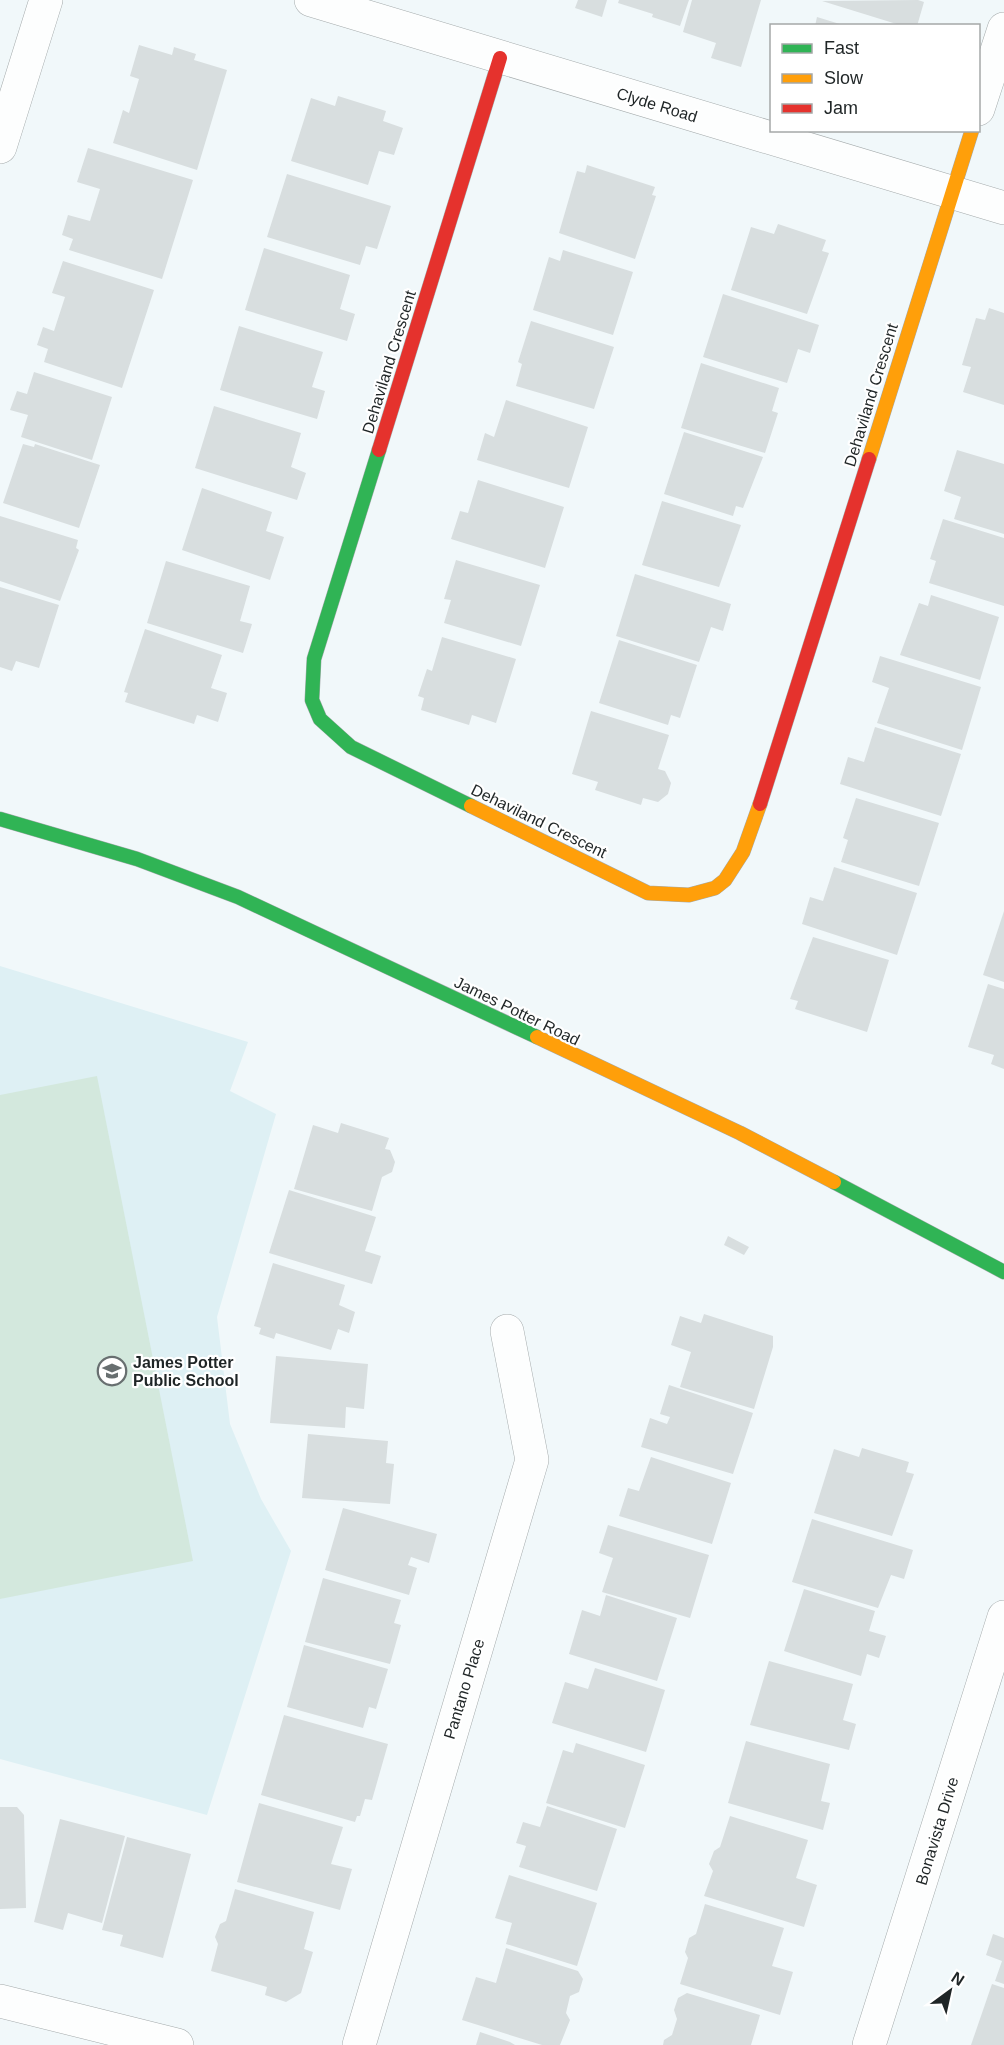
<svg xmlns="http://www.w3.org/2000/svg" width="1004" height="2045" font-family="Helvetica,sans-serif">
	<rect width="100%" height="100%" fill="#f1f8fa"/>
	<polygon fill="#def0f4" points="0,966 248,1042 230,1091 276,1114 217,1317 230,1424 261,1499 291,1551 207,1815 0,1759"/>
	<polygon fill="#d3e8dd" points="97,1076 193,1561 0,1599 0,1095"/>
	<g fill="#d8dedf">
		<polygon points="578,0 607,0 602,17 575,8"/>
		<polygon points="619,0 689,0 680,26 652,17 653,14 618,3"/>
		<polygon points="692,0 761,0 741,67 711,58 716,43 683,32"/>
		<polygon points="918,0 924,2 917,26 903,26 822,1"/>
		<polygon points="817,17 843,25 843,26 815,26"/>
		<polygon points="139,45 172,55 174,47 196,54 194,60 227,70 197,170 113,143 123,110 129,113 139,79 130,76"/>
		<polygon points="338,96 386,111 383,121 403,128 394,155 379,151 368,185 291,161 311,98 335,106"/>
		<polygon points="88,148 193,180 162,279 69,250 73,239 62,235 68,215 90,221 100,189 77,182"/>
		<polygon points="587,165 655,187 652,195 656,196 635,259 559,233 577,171 585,173"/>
		<polygon points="287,174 391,206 377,249 366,246 360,265 267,237"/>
		<polygon points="778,224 826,240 822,251 829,253 807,314 731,290 751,227 774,234"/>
		<polygon points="264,248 350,275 340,309 355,314 347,341 245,310"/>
		<polygon points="563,250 633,272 613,335 533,310 549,257 560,261"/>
		<polygon points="63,261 154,290 122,388 44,362 48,349 37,345 43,327 54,331 65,297 52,293"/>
		<polygon points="723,294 819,325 810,353 798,349 787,383 703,357"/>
		<polygon points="989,308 1004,313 1004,405 963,392 971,367 962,365 976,318 985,320"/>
		<polygon points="531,321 614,347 594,409 516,386 522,364 518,362"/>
		<polygon points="239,326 323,352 312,387 325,391 317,419 220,390"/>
		<polygon points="701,363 779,388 772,411 778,413 765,453 681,428"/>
		<polygon points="34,372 112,397 92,460 21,437 28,415 10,410 17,391 27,394"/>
		<polygon points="506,400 588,427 569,488 477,460 485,433 494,437"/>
		<polygon points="214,406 301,433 291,467 306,473 297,500 195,468"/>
		<polygon points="684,432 763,457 743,508 736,506 733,516 664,494"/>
		<polygon points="23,444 34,447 35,444 100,465 79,528 3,503"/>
		<polygon points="957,450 1004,464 1004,534 954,519 961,497 944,491"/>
		<polygon points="478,480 564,507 545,568 451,539 460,511 468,513"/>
		<polygon points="202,488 272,512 266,531 284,537 270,580 182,550"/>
		<polygon points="662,501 741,525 719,587 642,565"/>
		<polygon points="0,516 78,540 76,548 79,550 60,601 0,581"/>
		<polygon points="943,519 1004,538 1004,606 929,583 936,561 930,559"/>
		<polygon points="456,560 540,585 521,646 444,623 451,600 444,599"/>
		<polygon points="166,561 250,586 240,621 252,624 243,653 147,623"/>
		<polygon points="635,574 731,604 723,631 711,627 699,662 616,636"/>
		<polygon points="0,587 59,605 39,668 16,661 12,671 0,667"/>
		<polygon points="931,595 999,617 980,680 900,655 919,603 928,606"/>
		<polygon points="145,629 222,655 211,688 227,693 218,722 197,715 194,724 125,702 128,693 124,692"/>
		<polygon points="442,637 516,659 496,723 472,715 469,725 421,710 424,698 418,696 427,669 432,671"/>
		<polygon points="619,640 697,665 680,718 671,715 668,725 599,703"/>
		<polygon points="880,656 981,687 962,750 877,723 889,688 872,682"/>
		<polygon points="591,711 669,735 658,769 665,771 671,783 668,794 658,802 643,798 641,805 595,790 598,782 572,774"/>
		<polygon points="875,727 961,754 941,816 840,784 848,757 864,762"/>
		<polygon points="856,798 939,823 919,886 841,862 848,840 843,838"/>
		<polygon points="834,867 917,893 897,955 802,924 810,897 823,901"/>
		<polygon points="1004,911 1004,982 983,975"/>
		<polygon points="813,937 889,960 867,1032 795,1009 798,1001 790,999"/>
		<polygon points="988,984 1004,989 1004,1069 991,1064 994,1055 968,1047"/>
		<polygon points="341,1123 389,1138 385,1149 390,1150 395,1162 392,1172 382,1177 372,1211 294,1189 313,1125 338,1133"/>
		<polygon points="289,1190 376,1217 365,1251 381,1256 372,1284 269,1253"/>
		<polygon points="728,1236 749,1247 744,1255 724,1245"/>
		<polygon points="273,1263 345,1285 339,1305 355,1312 349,1333 338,1329 331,1350 276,1333 274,1339 259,1334 261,1328 254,1326"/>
		<polygon points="704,1314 773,1336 773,1347 754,1409 680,1387 691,1352 671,1345 680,1316 701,1323"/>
		<polygon points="276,1356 368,1364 364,1409 346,1407 345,1428 270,1423"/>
		<polygon points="669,1385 753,1413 733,1474 641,1447 650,1418 667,1424 670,1417 660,1414"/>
		<polygon points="308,1434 388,1441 386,1463 394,1464 390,1504 302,1498"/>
		<polygon points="862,1448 909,1462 906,1472 914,1474 892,1536 814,1513 834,1449 859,1457"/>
		<polygon points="651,1457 731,1483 712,1544 619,1516 628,1488 639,1491"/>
		<polygon points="343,1508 437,1534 429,1563 411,1557 408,1565 417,1568 409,1595 325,1570"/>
		<polygon points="812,1519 913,1550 904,1579 891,1575 878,1608 792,1582"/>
		<polygon points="608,1525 709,1555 690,1618 602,1592 613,1558 599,1553"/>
		<polygon points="323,1578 401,1600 394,1623 401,1625 390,1664 305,1642"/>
		<polygon points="804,1589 875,1611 869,1631 886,1636 879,1658 867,1654 861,1676 784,1651"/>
		<polygon points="606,1595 677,1618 657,1681 569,1654 582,1610 600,1616"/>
		<polygon points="304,1645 388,1669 376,1709 369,1707 363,1728 287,1707"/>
		<polygon points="769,1661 853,1684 843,1720 856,1724 849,1750 750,1725"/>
		<polygon points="595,1668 665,1690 646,1752 552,1723 565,1682 588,1689"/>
		<polygon points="284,1715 388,1744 372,1800 365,1799 360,1816 357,1816 355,1822 261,1795"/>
		<polygon points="746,1741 830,1764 821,1801 830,1803 823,1830 728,1803"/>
		<polygon points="576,1743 645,1765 625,1828 546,1803 563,1750 573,1753"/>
		<polygon points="259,1803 343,1827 331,1864 352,1869 340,1910 237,1882"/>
		<polygon points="547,1806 617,1829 597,1891 519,1867 526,1846 516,1843 523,1822 540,1827"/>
		<polygon points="0,1807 17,1807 24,1815 26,1908 0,1909"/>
		<polygon points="730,1816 808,1840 796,1878 817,1885 804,1927 704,1896 713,1871 709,1864 714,1851 720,1847"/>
		<polygon points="60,1819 125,1836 102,1923 68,1913 63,1930 34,1922"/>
		<polygon points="127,1837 191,1854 163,1958 120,1946 123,1935 102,1930"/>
		<polygon points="509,1875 597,1903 577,1966 506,1944 512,1923 495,1918"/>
		<polygon points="235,1889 314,1912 304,1949 313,1952 301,1993 286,2002 265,1995 267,1987 211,1971 218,1944 215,1937 220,1924 226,1921"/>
		<polygon points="705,1904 784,1928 772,1966 793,1972 780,2015 680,1984 688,1958 685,1952 689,1938 696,1934"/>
		<polygon points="993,1934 1004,1938 1004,1984 995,1981 1002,1961 986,1955"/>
		<polygon points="506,1948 578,1971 583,1979 579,1992 570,1996 566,2013 570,2020 560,2045 542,2045 462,2020 476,1977 496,1983"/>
		<polygon points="992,1984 1004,1988 1004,2045 971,2045"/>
		<polygon points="687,1993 760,2015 751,2045 663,2045 664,2040 672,2035 677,2019 674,2010 678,1998"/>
		<polygon points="480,2032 510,2042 515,2045 476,2045"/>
	</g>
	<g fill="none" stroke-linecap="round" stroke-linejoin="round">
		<g stroke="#a5abac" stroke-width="34">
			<g id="street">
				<polyline points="311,0 1004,208"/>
				<polyline points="978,109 1004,29"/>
				<polyline points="0,147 46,0"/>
				<polyline points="0,2001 177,2045"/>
				<polyline points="359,2045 532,1460 507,1331"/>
				<polyline points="869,2045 1004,1617"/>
			</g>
		</g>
		<g stroke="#a5abac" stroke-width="15">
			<g id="fast">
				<polyline points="379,450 314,659 312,700 320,719 351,747 471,806"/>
				<polyline points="0,819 137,859 238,897 537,1037"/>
				<polyline points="834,1182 1004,1272"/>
			</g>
		</g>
		<g stroke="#a5abac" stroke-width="15">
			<g id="slow">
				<polyline points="869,459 972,130"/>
				<polyline points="471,806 648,893 689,895 715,888 725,880 743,852 760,804"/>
				<polyline points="537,1037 740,1133 834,1182"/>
			</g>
		</g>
		<g stroke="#a5abac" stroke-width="15">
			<g id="jam">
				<polyline points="379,450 500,58"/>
				<polyline points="760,804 869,459"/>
			</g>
		</g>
		<use href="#street" stroke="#fdfefe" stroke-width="33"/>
		<use href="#fast" stroke="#30b455" stroke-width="14"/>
		<use href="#slow" stroke="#ff9f0a" stroke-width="14"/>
		<use href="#jam" stroke="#e5322d" stroke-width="14"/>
	</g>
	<defs>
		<g id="school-ring" transform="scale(1.5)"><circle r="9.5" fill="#fff" stroke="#686f70" stroke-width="1.5"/><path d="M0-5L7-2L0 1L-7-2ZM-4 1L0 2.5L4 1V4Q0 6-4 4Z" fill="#686f70"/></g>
	</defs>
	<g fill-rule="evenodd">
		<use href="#school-ring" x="112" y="1371"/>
	</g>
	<g text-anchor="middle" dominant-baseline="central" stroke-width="4.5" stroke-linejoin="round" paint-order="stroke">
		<g font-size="16" fill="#1f2526" stroke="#fff">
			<text transform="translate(657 105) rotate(17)">Clyde Road</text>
			<text transform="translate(389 362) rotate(-73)">Dehaviland Crescent</text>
			<text transform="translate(871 395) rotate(-73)">Dehaviland Crescent</text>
			<text transform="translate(539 821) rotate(26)">Dehaviland Crescent</text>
			<text transform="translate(517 1011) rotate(26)">James Potter Road</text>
			<text transform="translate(464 1689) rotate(-73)">Pantano Place</text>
			<text transform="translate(937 1831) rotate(-73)">Bonavista Drive</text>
		</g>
		<g font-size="16" font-weight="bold" fill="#1f2526" stroke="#fff" text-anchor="start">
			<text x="133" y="1362">James Potter<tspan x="133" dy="18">Public School</tspan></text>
		</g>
	</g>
	<rect x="770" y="24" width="210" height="108" fill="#ffffff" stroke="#a5a8a8" stroke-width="1.5"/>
	<rect x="782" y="44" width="30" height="9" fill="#30b455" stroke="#a5a8a8" stroke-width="1.5"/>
	<text x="824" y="54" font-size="18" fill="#1f2526">Fast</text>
	<rect x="782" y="74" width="30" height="9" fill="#ff9f0a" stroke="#a5a8a8" stroke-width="1.5"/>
	<text x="824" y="84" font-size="18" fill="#1f2526">Slow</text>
	<rect x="782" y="104" width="30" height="9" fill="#e5322d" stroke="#a5a8a8" stroke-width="1.5"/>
	<text x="824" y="114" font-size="18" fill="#1f2526">Jam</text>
	<g transform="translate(950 1991) rotate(33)" stroke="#ffffff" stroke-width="4.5" paint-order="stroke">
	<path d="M0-4.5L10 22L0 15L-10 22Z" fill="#1f2526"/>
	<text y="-9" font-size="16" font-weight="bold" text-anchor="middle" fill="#1f2526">N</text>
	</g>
</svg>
